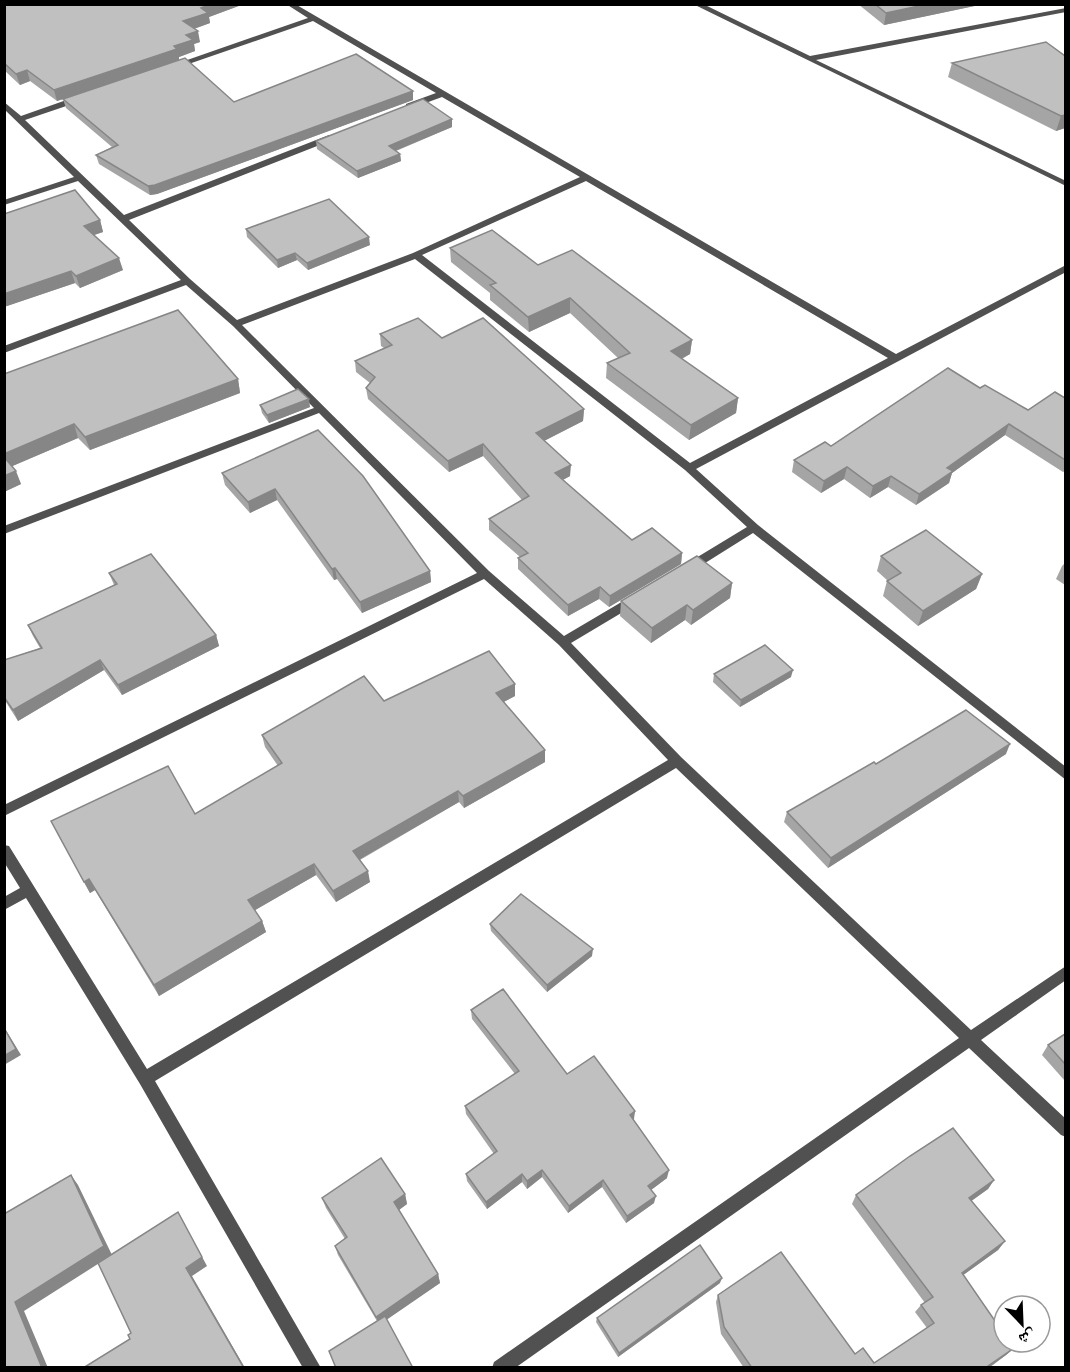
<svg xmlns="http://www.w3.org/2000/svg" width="1070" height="1372" font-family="'Space Grotesk','Noto Naskh Arabic',sans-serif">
	<rect width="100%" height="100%" fill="#fff"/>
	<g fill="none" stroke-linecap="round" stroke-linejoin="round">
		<g fill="#515151" fill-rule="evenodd">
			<path d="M286,4H295L896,354L1066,265V272L696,469L758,525L1066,767V780L753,533L694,570H686L684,567L686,564L747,527L685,470L415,259L242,325L489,571L564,636L630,597H638L640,600L638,603L571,643L681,757L971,1030L1066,966V980L981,1040L1066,1119V1137L1061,1135L969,1048L515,1368H492L494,1362L959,1038L676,768L155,1081L321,1368H303L140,1084L26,898L4,910V897L20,888L4,862V845L9,846L147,1069L668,760L559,645L484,579L4,816V805L477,573L319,413L4,534V526L314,408L233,326L186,285L4,353V346L181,280L78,181L4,205V200L74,177L4,109V102L21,116L75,97H81V101L25,120L124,215L329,135H335V139L129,220L190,279L237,320L413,253L580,177L442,97L412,108H406V104L436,93L313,21L177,68L170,66L308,18ZM586,181L888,358L690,463L422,255Z"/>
			<polygon points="693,4 703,4 810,56 1066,8 1066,12 816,60 1066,181 1066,186"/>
		</g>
	</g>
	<g fill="#a5a5a5">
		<polygon points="4,4 244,4 209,17 210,23 194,29 200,42 194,44 195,51 179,57 179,60 57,101 30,81 20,85 4,70"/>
		<polygon points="858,4 984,4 884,25"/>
		<polygon points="1065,56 1065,128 1056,131 948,77 952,63"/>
		<polygon points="63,99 234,102 413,100 157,194 150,195 99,164 96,155 112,147 66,108"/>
		<polygon points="452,119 452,127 396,151 400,154 401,161 358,178 317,149 316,141"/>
		<polygon points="4,214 100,220 103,232 94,235 123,270 80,288 75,283 4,307"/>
		<polygon points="246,229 370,245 308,270 297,260 278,268 247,237"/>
		<polygon points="450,248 538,265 692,340 690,354 682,359 738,398 736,413 689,440 606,378 607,363 618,358 570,313 529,332 490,300 490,293 451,262"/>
		<polygon points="380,334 442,338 584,409 583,421 544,441 570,476 563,480 632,540 682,553 681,564 609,607 599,599 568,616 518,569 518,558 520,557 489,530 489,519 522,500 483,456 449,472 368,399 366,388 370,383 356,372 355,361 384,348 381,346"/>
		<polygon points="4,374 238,379 240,393 90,450 78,438 12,466 21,484 4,492"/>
		<polygon points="980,388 1028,410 1065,398 1065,471 1063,472 1005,435 952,473 949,483 916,505 888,487 870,498 844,479 821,493 792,472 794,460"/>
		<polygon points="260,405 310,407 269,423 262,413"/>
		<polygon points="318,430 430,571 431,582 362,613 337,579 334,580 277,500 250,513 225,485 222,473"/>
		<polygon points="881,556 982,574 976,589 918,626 883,596 887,581 888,581 877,571"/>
		<polygon points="1065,563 1065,585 1056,579 1062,566"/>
		<polygon points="109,573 216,635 219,646 122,695 104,670 18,721 4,699 4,660 40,648 33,636 28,625 114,585"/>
		<polygon points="732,583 730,598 691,625 685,620 651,643 620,616 621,601"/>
		<polygon points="714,674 791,677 740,707 713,682"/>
		<polygon points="515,696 503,702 545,750 545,762 464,808 459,802 360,860 370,882 336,902 316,875 255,910 262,921 266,932 159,996 95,890 90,893 57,833 195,814 278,766 265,747 262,735 384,701"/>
		<polygon points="1006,754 828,868 784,822 787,812 876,764"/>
		<polygon points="490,924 592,956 547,992 491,931"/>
		<polygon points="471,1010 567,1074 635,1111 633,1120 667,1178 651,1190 654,1203 626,1223 602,1187 568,1213 542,1177 527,1189 522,1182 487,1209 467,1181 466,1174 494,1154 466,1114 465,1106 515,1074 472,1019"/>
		<polygon points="1065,1034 1065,1081 1042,1055 1048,1045"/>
		<polygon points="994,1180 988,1189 971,1201 1005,1241 998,1250 963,1275 1014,1348 1006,1355 989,1368 744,1368 721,1334 716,1302 718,1295 874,1363 927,1328 915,1312 921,1305 925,1303 852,1204 856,1195"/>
		<polygon points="405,1194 407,1204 399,1210 438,1274 440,1283 387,1319 377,1321 338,1255 335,1246 345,1239 326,1208 322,1198"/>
		<polygon points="720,1283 618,1357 596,1322 597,1318"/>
	</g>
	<g fill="#868686">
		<polygon points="211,4 244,4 209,17 210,23 185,32 183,21 201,8"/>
		<polygon points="928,4 984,4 884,25 886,13"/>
		<polygon points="198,31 200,42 194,44 195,51 179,57 179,60 57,101 54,90 174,46 186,35"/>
		<polygon points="27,70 30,81 20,85 16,74"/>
		<polygon points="413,91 413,100 157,194 150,195 148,186"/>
		<polygon points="1065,115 1065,128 1056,131 1061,116"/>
		<polygon points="452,119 452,127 390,153 389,146"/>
		<polygon points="400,154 401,161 358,178 357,171"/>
		<polygon points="100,220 103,232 88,237 84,226"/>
		<polygon points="369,237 370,245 308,270 307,263"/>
		<polygon points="295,253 297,260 278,268 277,260"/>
		<polygon points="119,258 123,270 80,288 76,276"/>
		<polygon points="71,271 75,283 4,307 4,294"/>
		<polygon points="570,298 570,313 529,332 528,317"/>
		<polygon points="692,340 690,354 669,365 671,351"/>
		<polygon points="238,379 240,393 90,450 85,437"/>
		<polygon points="738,398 736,413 689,440 691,425"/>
		<polygon points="309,399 310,407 269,423 267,415"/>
		<polygon points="584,409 583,421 536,445 536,433"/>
		<polygon points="74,424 78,438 8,468 4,460 4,454"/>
		<polygon points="1009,424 1005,435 952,473 949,483 916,505 919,494 947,468"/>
		<polygon points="483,444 483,456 449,472 448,461"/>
		<polygon points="571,465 570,476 555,484 555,473"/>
		<polygon points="847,467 844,479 821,493 824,481"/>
		<polygon points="16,471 21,484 4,492 4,476"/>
		<polygon points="891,476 888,487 870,498 873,486"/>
		<polygon points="275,489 277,500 250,513 248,502"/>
		<polygon points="682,553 681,564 609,607 610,596"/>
		<polygon points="335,568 337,579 334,580 332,569"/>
		<polygon points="430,571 431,582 362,613 360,602"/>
		<polygon points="982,574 976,589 918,626 923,611"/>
		<polygon points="732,583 730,598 691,625 693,610"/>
		<polygon points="600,587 599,599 568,616 568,605"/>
		<polygon points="687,605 685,620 651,643 652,628"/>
		<polygon points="216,635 219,646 122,695 118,685"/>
		<polygon points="100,660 104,670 18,721 13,710"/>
		<polygon points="793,670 791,677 740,707 741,700"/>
		<polygon points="515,684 515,696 496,706 496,693"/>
		<polygon points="1010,744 1006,754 828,868 831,858"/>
		<polygon points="545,750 545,762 464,808 463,796"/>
		<polygon points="458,791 459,802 355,862 353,851"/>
		<polygon points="314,864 316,875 252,912 248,900"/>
		<polygon points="368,871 370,882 336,902 333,891"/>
		<polygon points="89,879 95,890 90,893 84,882"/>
		<polygon points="262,921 266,932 159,996 154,985"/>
		<polygon points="593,949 592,956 547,992 547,985"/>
		<polygon points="4,1027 21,1055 4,1065"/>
		<polygon points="635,1111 634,1119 629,1123 630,1115"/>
		<polygon points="542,1170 542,1177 527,1189 527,1181"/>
		<polygon points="669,1170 667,1178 647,1193 648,1186"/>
		<polygon points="522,1174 522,1182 487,1209 486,1202"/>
		<polygon points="71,1175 78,1185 112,1255 24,1311 48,1368 42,1368 15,1302"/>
		<polygon points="603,1180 602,1187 568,1213 569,1206"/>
		<polygon points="994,1180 988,1189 963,1207 969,1198"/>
		<polygon points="405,1194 407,1204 396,1212 394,1202"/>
		<polygon points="656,1196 654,1203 626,1223 627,1216"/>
		<polygon points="178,1212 207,1266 192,1276 245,1368 244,1368 186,1268"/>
		<polygon points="1005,1241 998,1250 955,1281 962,1273"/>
		<polygon points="438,1274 440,1283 379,1325 376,1317"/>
		<polygon points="722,1278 720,1283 618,1357 619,1353"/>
		<polygon points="1014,1348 1006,1355 988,1368 986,1368"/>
	</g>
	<g fill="#c0c0c0" stroke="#868686" stroke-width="1.5">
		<polygon points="8,4 211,4 201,8 208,13 183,21 198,31 186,35 193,40 174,46 177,49 54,90 27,70 16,74 4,63 4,6"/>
		<polygon points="875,4 928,4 886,13"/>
		<polygon points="1046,42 1065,56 1065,115 1061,116 952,63"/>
		<polygon points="356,54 413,91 155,185 148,186 96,155 118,145 63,99 185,58 234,102"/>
		<polygon points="423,99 452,119 389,146 400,154 357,171 316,141"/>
		<polygon points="75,190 100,220 84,226 119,258 76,276 71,271 4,294 4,214"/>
		<polygon points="329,199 369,237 307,263 295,253 277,260 246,229"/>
		<polygon points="492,230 538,265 572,250 692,340 671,351 738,398 691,425 607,363 630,353 570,298 528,317 490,285 496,283 450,248"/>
		<polygon points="178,310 238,379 85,437 74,424 4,454 4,374"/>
		<polygon points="418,318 442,338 483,318 584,409 536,433 571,465 555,473 632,540 652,528 682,553 610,596 600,587 568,605 518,558 528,553 489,519 529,496 483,444 448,461 366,388 375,377 355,361 392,345 380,334"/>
		<polygon points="948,368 980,388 985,385 1028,410 1055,392 1065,398 1065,460 1009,424 947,468 953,471 919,494 891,476 873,486 847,467 824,481 794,460 825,442 831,446"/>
		<polygon points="298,389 309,399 267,415 260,405"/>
		<polygon points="318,430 363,476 430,571 360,602 335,568 332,569 275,489 248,502 222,473"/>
		<polygon points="4,457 16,471 4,476"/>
		<polygon points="926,530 982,574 923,611 887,581 901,573 881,556"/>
		<polygon points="151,554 216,635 118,685 100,660 13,710 4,697 4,660 42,648 28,625 117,584 109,573"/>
		<polygon points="697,556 732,583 693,610 687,605 652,628 621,601"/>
		<polygon points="765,645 793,670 741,700 714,674"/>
		<polygon points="489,651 515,684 496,693 545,750 463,796 458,791 353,851 368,871 333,891 314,864 248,900 262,921 154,985 89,879 84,882 51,821 168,766 195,814 282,763 262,735 364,676 384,701"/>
		<polygon points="966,710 1010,744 831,858 787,812 874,762 876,764"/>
		<polygon points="521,894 593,949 547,985 490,924"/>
		<polygon points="503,989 567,1074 594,1056 635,1111 630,1115 669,1170 648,1186 656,1196 627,1216 603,1180 569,1206 542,1170 527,1181 522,1174 486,1202 466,1174 497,1151 465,1106 519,1071 471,1010"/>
		<polygon points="4,1028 16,1049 4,1056"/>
		<polygon points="1065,1034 1065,1064 1048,1045"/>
		<polygon points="953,1128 994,1180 969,1198 1005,1241 962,1273 1004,1334 1004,1342 1009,1342 1014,1348 988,1366 989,1368 752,1368 724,1327 718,1295 781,1252 855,1354 863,1348 874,1363 934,1323 921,1305 933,1297 856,1195 910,1156"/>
		<polygon points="381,1158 405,1194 394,1202 438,1274 376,1317 335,1246 347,1237 322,1198"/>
		<polygon points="71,1175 104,1246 15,1302 42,1368 4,1368 4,1214"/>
		<polygon points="178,1212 202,1257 186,1268 244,1368 83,1368 130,1339 128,1335 131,1333 98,1263"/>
		<polygon points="700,1245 722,1278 619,1353 597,1318"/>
		<polygon points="385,1316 413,1368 336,1368 329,1351"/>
	</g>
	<rect width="1070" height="1372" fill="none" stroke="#000000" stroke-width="12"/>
	<g transform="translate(1022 1324) rotate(157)"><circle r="28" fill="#ffffff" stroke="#999999" stroke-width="1.5"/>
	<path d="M0-4.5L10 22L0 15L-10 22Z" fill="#000000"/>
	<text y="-9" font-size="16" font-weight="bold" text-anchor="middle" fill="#000000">ش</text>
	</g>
</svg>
